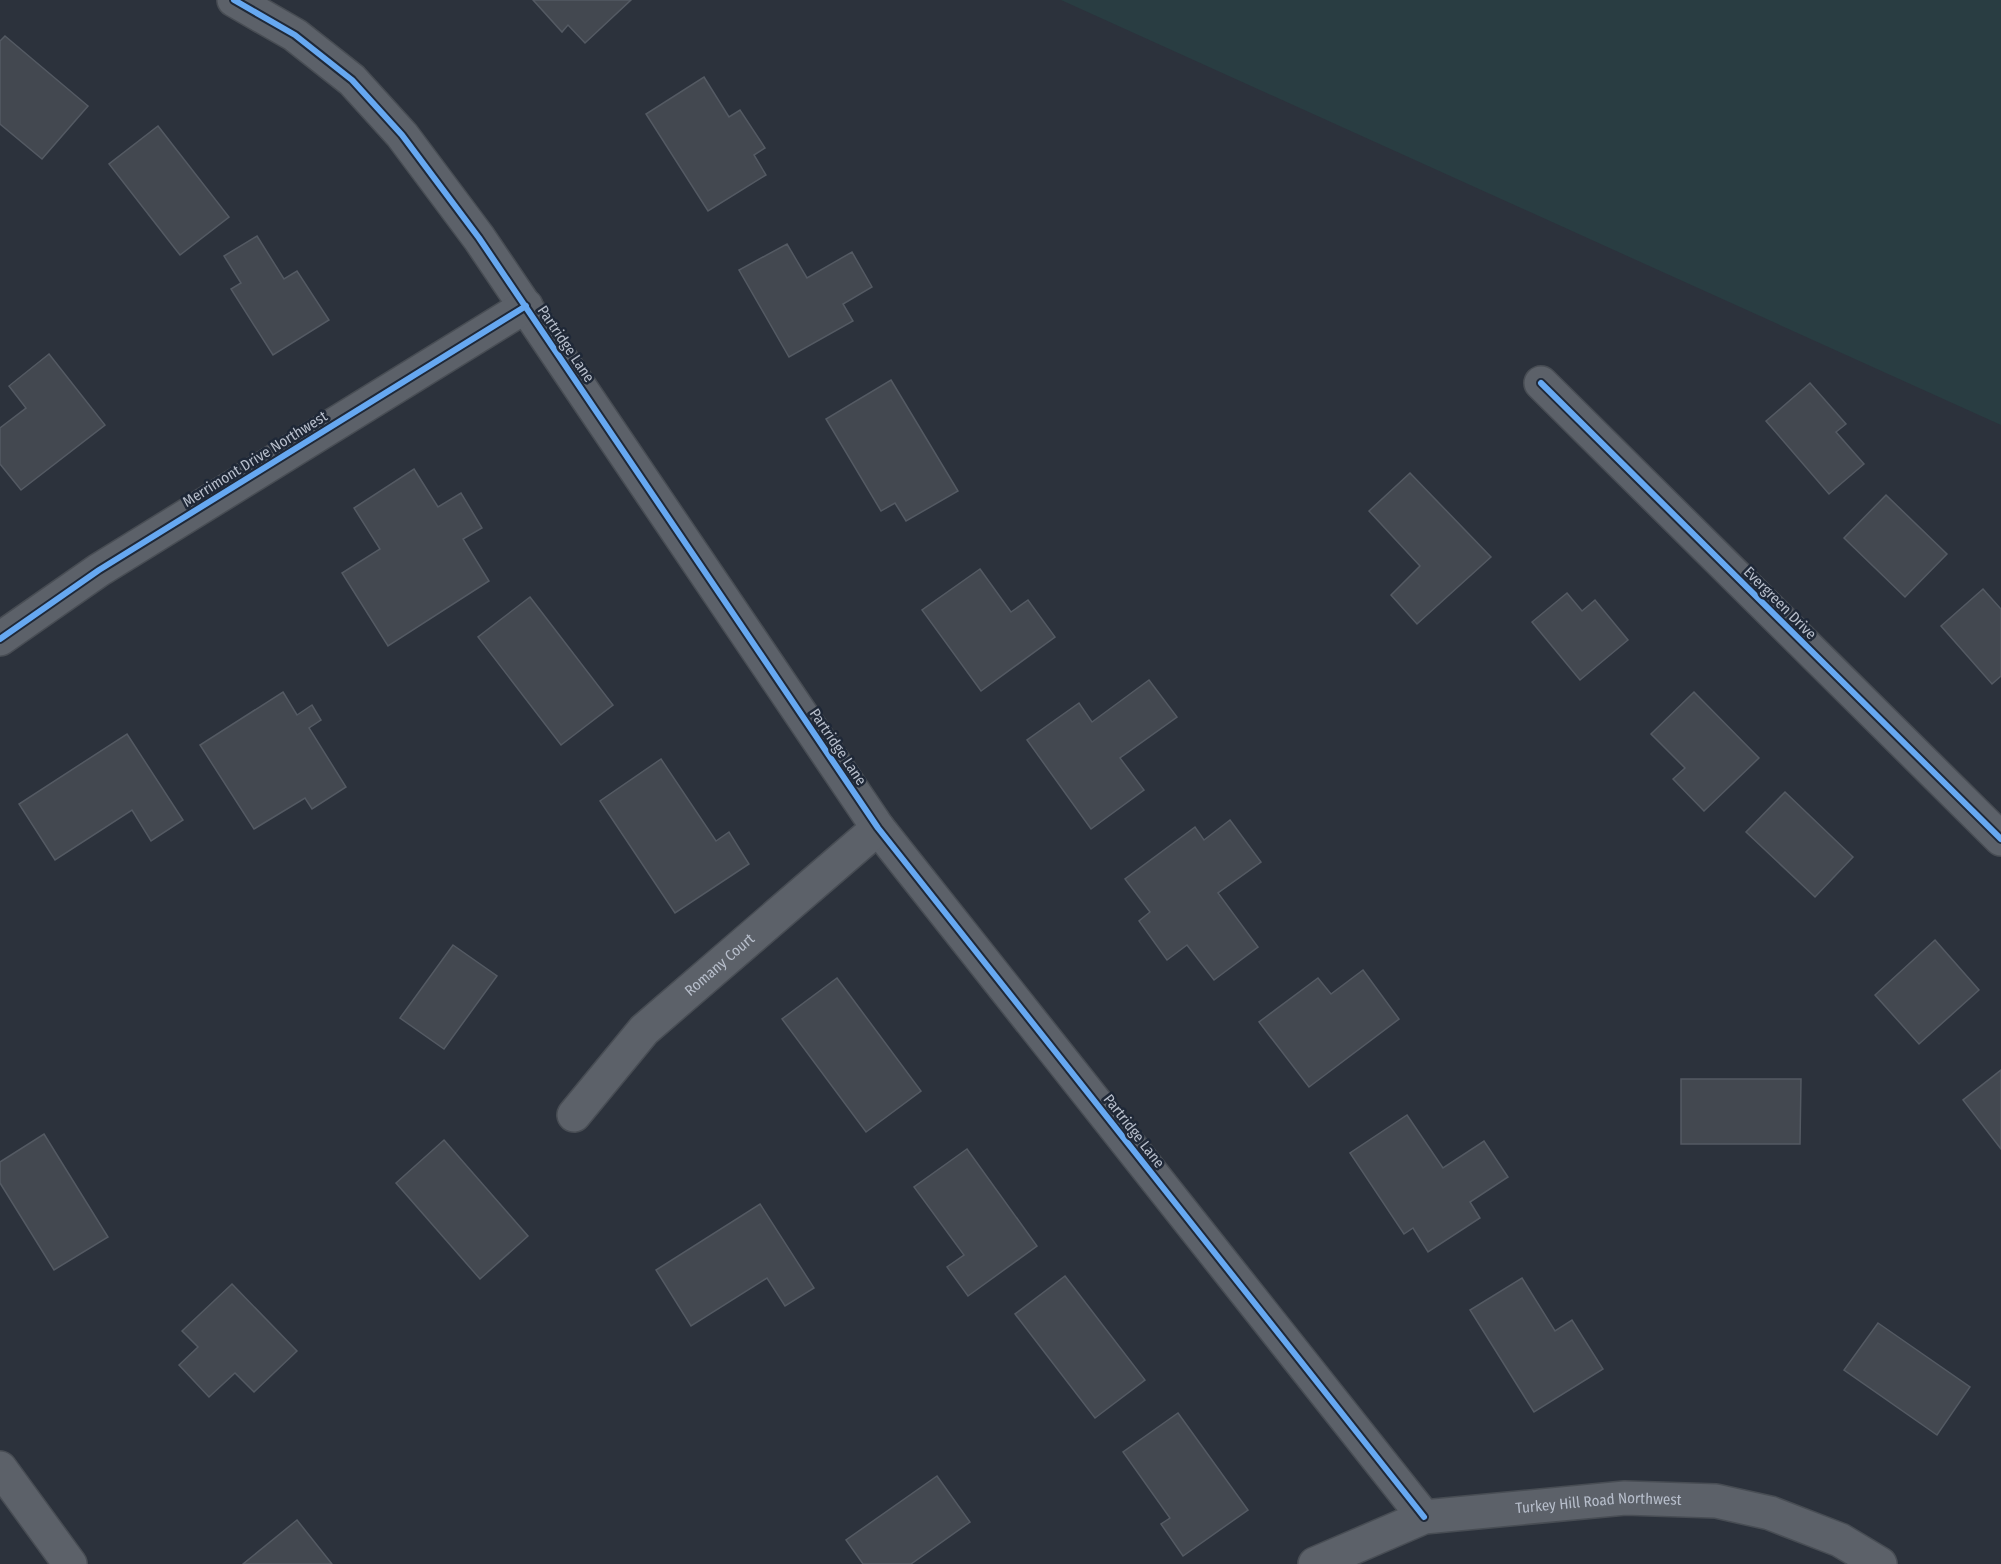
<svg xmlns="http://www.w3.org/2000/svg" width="2001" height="1564" font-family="'Fira Sans Condensed',sans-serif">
	<rect width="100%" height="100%" fill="#2c323c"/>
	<polygon fill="#293d42" points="1061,0 2001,0 2001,425"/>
	<g fill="#434850" stroke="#545a63" stroke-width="1.5">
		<polygon points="533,0 631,0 585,43 568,25 562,32"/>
		<polygon points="5,36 88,106 42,159 0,124 0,41"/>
		<polygon points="704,77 729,117 740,110 765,148 754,155 766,175 708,211 646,114"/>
		<polygon points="158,126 229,217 180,255 109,164"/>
		<polygon points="257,236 284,279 297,271 329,320 273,355 231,289 241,283 224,256"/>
		<polygon points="787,244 807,278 852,252 872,287 843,304 853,321 789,357 739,270"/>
		<polygon points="49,354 105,425 21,490 0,464 0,428 26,408 9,386"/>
		<polygon points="891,380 958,491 906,521 895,503 881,511 826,419"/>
		<polygon points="1810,383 1846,424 1836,432 1864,464 1829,494 1766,421"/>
		<polygon points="414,469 438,507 461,493 482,528 463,539 489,581 388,646 342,573 380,549 354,508"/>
		<polygon points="1410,473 1491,557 1417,624 1391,595 1420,566 1369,511"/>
		<polygon points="1886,495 1947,554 1905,597 1844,538"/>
		<polygon points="980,569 1011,612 1028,600 1055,637 981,691 922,610"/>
		<polygon points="1983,589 2001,609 2001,676 1992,684 1941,626"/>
		<polygon points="1567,593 1582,611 1595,600 1628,640 1580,680 1532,622"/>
		<polygon points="530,597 613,705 561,745 478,637"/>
		<polygon points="1149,680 1177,717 1120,758 1144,790 1091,829 1027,740 1079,703 1092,722"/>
		<polygon points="283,692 297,715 312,705 321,720 309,728 346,787 312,809 305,798 254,829 200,745"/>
		<polygon points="1694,692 1759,758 1704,811 1673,779 1685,768 1651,734"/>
		<polygon points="127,734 183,820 151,841 132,810 55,860 19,804"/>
		<polygon points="661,759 716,841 729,832 749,864 675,913 600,801"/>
		<polygon points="1785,792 1853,857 1815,897 1746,832"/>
		<polygon points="1230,820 1261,862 1218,893 1258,947 1214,980 1187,945 1167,960 1139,921 1150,912 1125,879 1195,827 1204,840"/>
		<polygon points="1935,940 1979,990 1919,1044 1875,995"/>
		<polygon points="453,945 497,976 444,1049 400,1018"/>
		<polygon points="1363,970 1399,1019 1309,1087 1259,1022 1318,978 1331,994"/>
		<polygon points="837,978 921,1091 866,1132 782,1019"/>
		<polygon points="2001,1070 2001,1149 1963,1100"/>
		<polygon points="1681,1079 1801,1079 1800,1144 1681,1144"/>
		<polygon points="1407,1115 1443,1168 1484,1141 1508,1177 1470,1202 1480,1218 1428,1252 1413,1228 1404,1234 1350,1153"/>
		<polygon points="44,1134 108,1237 54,1270 0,1183 0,1162"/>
		<polygon points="444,1140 528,1236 480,1279 396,1183"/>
		<polygon points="967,1149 1037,1246 968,1296 947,1267 964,1255 914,1187"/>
		<polygon points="760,1204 814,1288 785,1306 767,1278 691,1326 656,1270"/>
		<polygon points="1065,1276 1145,1380 1095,1418 1015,1314"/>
		<polygon points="1522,1278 1555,1331 1572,1320 1603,1369 1534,1412 1470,1310"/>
		<polygon points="232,1284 297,1351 254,1392 235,1373 209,1397 179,1365 198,1347 182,1331"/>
		<polygon points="1878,1323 1970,1387 1937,1435 1844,1370"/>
		<polygon points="1178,1413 1248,1510 1183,1556 1161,1524 1170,1518 1123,1452"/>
		<polygon points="937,1476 970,1522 911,1564 863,1564 846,1540"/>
		<polygon points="297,1520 332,1564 243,1564"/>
	</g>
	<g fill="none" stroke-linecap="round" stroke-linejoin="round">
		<g stroke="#484d54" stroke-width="36">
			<g id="minor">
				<polyline points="234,0 295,35 352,80 402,135 479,238 878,828 1424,1517"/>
				<polyline points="1541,383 2001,839"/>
				<polyline points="0,639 99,570 526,306"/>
				<path id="s1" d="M574,1115L644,1030L878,828"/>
				<polyline points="0,1468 70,1564"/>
				<path id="s2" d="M1315,1564L1424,1517L1625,1498L1716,1501L1770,1513L1840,1540L1880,1564"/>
			</g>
		</g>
		<use href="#minor" stroke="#5c6169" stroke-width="33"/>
		<g stroke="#1f2837" stroke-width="10">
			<g id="cycleway">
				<polyline points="234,0 295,35 352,80 402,135 479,238 878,828 1424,1517"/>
				<polyline points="1541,383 2001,839"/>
				<polyline points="0,639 99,570 526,306"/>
			</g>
		</g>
		<use href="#cycleway" stroke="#66a8f1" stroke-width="6"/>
	</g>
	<g text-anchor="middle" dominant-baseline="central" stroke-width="5" stroke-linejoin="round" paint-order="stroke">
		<g font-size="15" fill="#b7becb" stroke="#1f2837">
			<text transform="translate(566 344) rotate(56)">Partridge Lane</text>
			<text transform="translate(255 459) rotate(-32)">Merrimont Drive Northwest</text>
			<text transform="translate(1780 603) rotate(45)">Evergreen Drive</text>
			<text transform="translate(838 747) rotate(56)">Partridge Lane</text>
			<text stroke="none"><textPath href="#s1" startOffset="210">Romany Court</textPath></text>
			<text transform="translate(1134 1131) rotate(52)">Partridge Lane</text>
			<text stroke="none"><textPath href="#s2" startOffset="294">Turkey Hill Road Northwest</textPath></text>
		</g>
	</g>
</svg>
